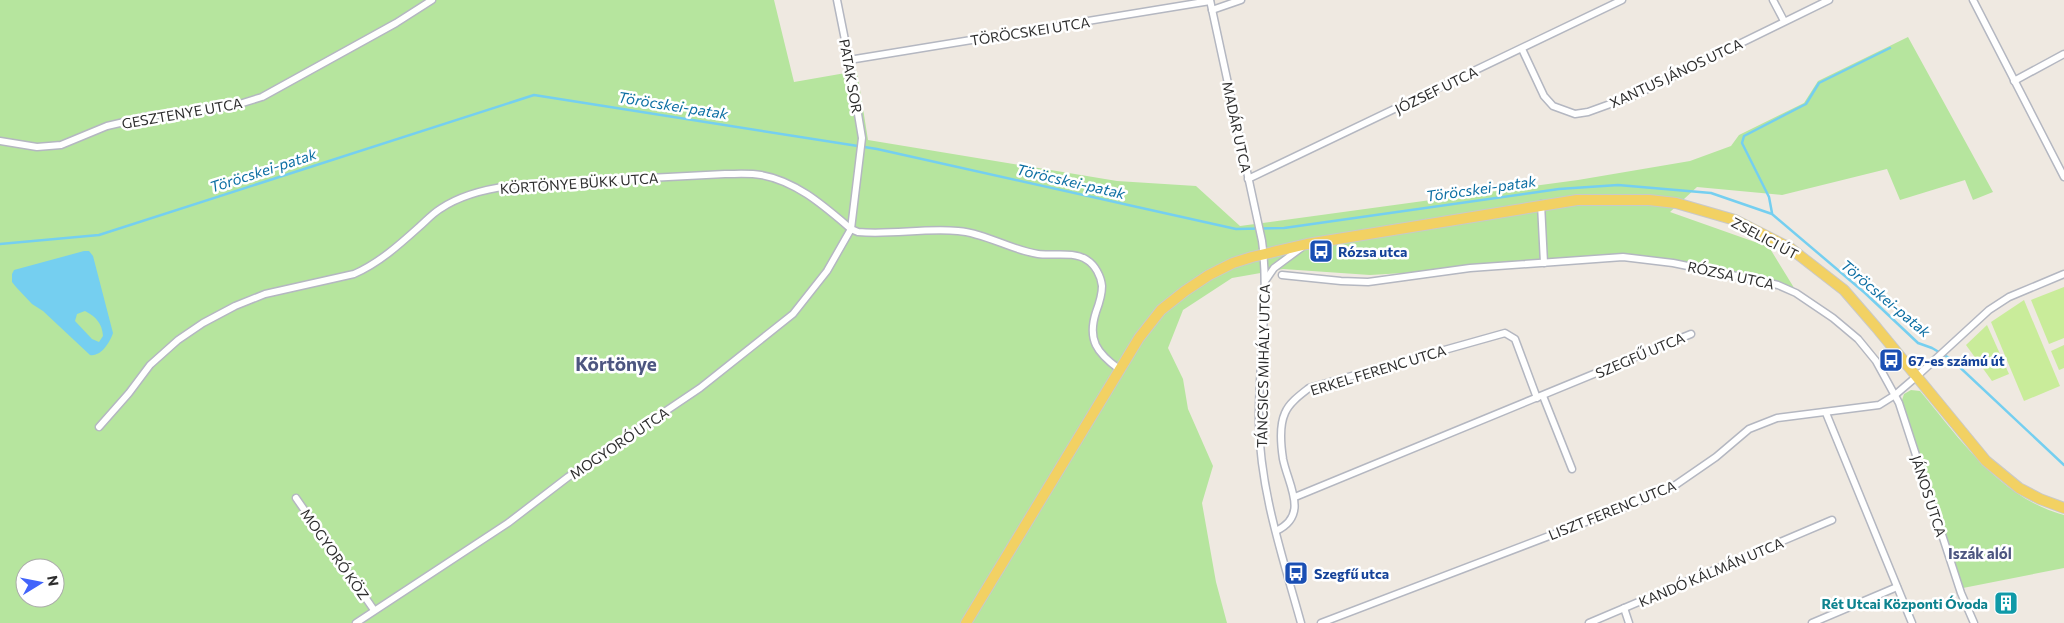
<svg xmlns="http://www.w3.org/2000/svg" width="2064" height="623" font-family="Commissioner,sans-serif">
	<rect width="100%" height="100%" fill="#efe9e1"/>
	<g fill="#b6e59e" fill-rule="evenodd">
		<path d="M0,0H774L794,82L857,71L868,140L1117,181L1196,186L1240,226L1578,180L1690,161L1731,146L1739,135L1804,103L1818,81L1908,37L1993,192L1973,200L1965,180L1900,200L1887,169L1782,195L1697,187L1670,212L1769,247L1796,291L1701,271L1624,260L1370,275L1283,269L1232,278L1183,310L1168,348L1183,379L1188,409L1213,466L1202,503L1216,582L1227,623H0ZM25,568H55V598H25Z"/>
		<path d="M1911,390L1920,391C1960,439 2000,498 2064,515V568L1963,588L1901,403L1904,394Z"/>
	</g>
	<g fill="#c9ec9a">
		<polygon points="2064,287 2064,338 2049,344 2031,300"/>
		<polygon points="2024,300 2060,386 2024,401 1991,322"/>
		<polygon points="1987,325 2009,374 1992,381 1966,345"/>
		<polygon points="2064,345 2064,368 2059,370 2051,351"/>
	</g>
	<path fill="#75cff0" fill-rule="evenodd" d="M84,251H89L93,256L113,333C110,342 101,357 90,355L43,311L32,304L16,287L12,282V274L14,270ZM85,311C96,317 102,323 103,336L99,342L92,339L75,321L77,314Z"/>
	<g fill="none" stroke-linecap="round" stroke-linejoin="round">
		<g stroke="#75cff0" stroke-width="2.5">
			<polyline points="1772,213 1769,197 1742,143 1744,136 1806,104 1819,83 1890,48"/>
			<polyline points="0,244 99,235 534,95 877,149 1236,229 1284,228 1559,189 1618,185 1711,193 1772,214 1865,293 1918,343 1932,348 1951,359 2064,465"/>
		</g>
		<g stroke="#b4b7c1" stroke-width="9">
			<g id="street">
				<path d="M1210,0L1262,241C1270,301 1258,362 1259,423C1260,491 1283,558 1301,623"/>
				<polyline points="1773,0 1784,21"/>
				<polyline points="1973,0 2064,177"/>
				<polyline points="1212,10 1241,0"/>
				<polyline points="1522,49 1544,96 1553,106 1575,114 1588,112 1635,95 1829,0"/>
				<polyline points="849,60 1210,1"/>
				<polyline points="2014,81 2064,54"/>
				<polyline points="0,141 37,147 61,145 107,126 150,116 233,106 262,97 396,23 432,0"/>
				<polyline points="1248,179 1622,0"/>
				<polyline points="1541,204 1544,263"/>
				<polyline points="1282,275 1341,281 1368,282 1470,268 1623,257 1673,263 1756,280 1778,285 1796,293 1833,318 1858,339 1876,361 1899,403 1961,593 1974,623"/>
				<polyline points="1265,281 1274,268 1301,248"/>
				<polyline points="1543,396 1572,469"/>
				<polyline points="1826,413 1912,623"/>
				<path d="M99,427L129,393L150,365L178,340L203,323L235,306L265,294L354,274C379,263 399,245 419,227C426,221 432,214 440,209C462,194 490,188 516,185L725,174C737,174 750,173 761,175C796,181 824,206 851,229L858,232C891,235 924,228 958,231C985,233 1011,250 1038,254C1053,256 1074,251 1087,260C1095,265 1101,276 1102,286C1102,295 1099,304 1096,312C1087,340 1097,353 1119,369"/>
				<polyline points="1295,497 1691,334"/>
				<polyline points="296,498 374,610"/>
				<path d="M1276,531C1310,515 1288,485 1283,459C1281,446 1279,426 1285,413C1289,403 1300,395 1309,388L1505,333L1515,339L1537,398"/>
				<polyline points="1624,608 1629,623"/>
				<polyline points="356,623 508,523 568,477 700,388 793,314 827,271 851,229 862,138 849,60 837,0"/>
				<polyline points="1321,623 1633,504 1674,486 1716,457 1749,429 1777,418 1879,405 1895,395 1916,377 1989,310 2009,297 2064,274"/>
				<polyline points="1589,623 1832,520"/>
				<polyline points="1812,623 1897,587"/>
			</g>
		</g>
		<g stroke="#c9c9c9" stroke-width="12">
			<polyline id="primary" points="966,623 1139,338 1161,310 1185,291 1209,275 1233,263 1252,257 1307,244 1577,200 1649,200 1676,203 1735,220 1790,248 1844,290 1876,327 1986,461 2019,488 2040,499 2064,508"/>
		</g>
		<use href="#street" stroke="#fff" stroke-width="6"/>
		<use href="#primary" stroke="#f2d163" stroke-width="10"/>
	</g>
	<defs>
		<g id="bus-square" transform="scale(1.25)"><rect x="-9" y="-9" width="18" height="18" rx="4" fill="#1a4fb4" stroke="#fff"/><path d="M-5-6H5V4H4V6H2V4H-2V6H-4V4H-5ZM-3.5-4V0h7V-4ZM-3.5 1.2v1.5H-2V1.2ZM2 1.2v1.5H3.5V1.2Z" fill="#fff"/></g>
		<g id="building-square" transform="scale(1.25)"><rect x="-9" y="-9" width="18" height="18" rx="4" fill="#0f9aa8" stroke="#fff"/><path d="M-4-6H4V6H1V3H-1V6H-4ZM-2.5-4.3h1.7v1.8h-1.7ZM.8-4.3h1.7v1.8H.8ZM-2.5-1h1.7V.8h-1.7ZM.8-1h1.7V.8H.8Z" fill="#fff"/></g>
	</defs>
	<g fill-rule="evenodd">
		<use href="#bus-square" x="1321" y="251"/>
		<use href="#bus-square" x="1891" y="360"/>
		<use href="#bus-square" x="1296" y="573"/>
		<use href="#building-square" x="2006" y="603"/>
	</g>
	<g text-anchor="middle" dominant-baseline="central" stroke-width="5" stroke-linejoin="round" paint-order="stroke">
		<g font-size="14" fill="#2e2e2e" stroke="#fff">
			<text transform="translate(1030 31) rotate(-9)">TÖRÖCSKEI UTCA</text>
			<text transform="translate(1676 73) rotate(-25)">XANTUS JÁNOS UTCA</text>
			<text transform="translate(851 76) rotate(80)">PATAK SOR</text>
			<text transform="translate(1436 90) rotate(-26)">JÓZSEF UTCA</text>
			<text transform="translate(182 113) rotate(-10)">GESZTENYE UTCA</text>
			<text transform="translate(1237 127) rotate(78)">MADÁR UTCA</text>
			<text transform="translate(579 183) rotate(-4)">KÖRTÖNYE BÜKK UTCA</text>
			<text transform="translate(1765 238) rotate(28)">ZSELICI ÚT</text>
			<text transform="translate(1731 275) rotate(12)">RÓZSA UTCA</text>
			<text transform="translate(1640 355) rotate(-23)">SZEGFŰ UTCA</text>
			<text transform="translate(1263 366) rotate(-89)">TÁNCSICS MIHÁLY UTCA</text>
			<text transform="translate(1378 370) rotate(-17)">ERKEL FERENC UTCA</text>
			<text transform="translate(619 443) rotate(-34)">MOGYORÓ UTCA</text>
			<text transform="translate(1929 496) rotate(72)">JÁNOS UTCA</text>
			<text transform="translate(1612 510) rotate(-22)">LISZT FERENC UTCA</text>
			<text transform="translate(335 554) rotate(55)">MOGYORÓ KÖZ</text>
			<text transform="translate(1711 572) rotate(-23)">KANDÓ KÁLMÁN UTCA</text>
		</g>
		<g font-size="14" font-weight="bold" fill="#164399" stroke="#fff" text-anchor="start">
			<text x="1338" y="251">Rózsa utca</text>
			<text x="1908" y="360">67-es számú út</text>
			<text x="1314" y="573">Szegfű utca</text>
		</g>
		<g font-size="14" font-weight="bold" fill="#0d838f" stroke="#fff" text-anchor="end">
			<text x="1988" y="603">Rét Utcai Központi Óvoda</text>
		</g>
		<g font-size="15" font-style="italic" fill="#0d6fa3" stroke="#fff">
			<text transform="translate(673 105) rotate(9)">Töröcskei-patak</text>
			<text transform="translate(263 170) rotate(-18)">Töröcskei-patak</text>
			<text transform="translate(1071 181) rotate(13)">Töröcskei-patak</text>
			<text transform="translate(1481 188) rotate(-8)">Töröcskei-patak</text>
			<text transform="translate(1886 298) rotate(40)">Töröcskei-patak</text>
		</g>
		<g font-size="15" font-weight="bold" fill="#4d5680" stroke="#fff">
			<text x="1980" y="553">Iszák alól</text>
		</g>
		<g font-size="19" font-weight="bold" fill="#4d5680" stroke="#fff">
			<text x="616" y="363">Körtönye</text>
		</g>
	</g>
	<g transform="translate(40 583) rotate(80)"><circle r="24" fill="#ffffff" stroke="#ababab"/>
	<path d="M0-4L9 19L0 12L-9 19Z" fill="#4264fb"/>
	<text y="-8" font-size="14" font-weight="bold" text-anchor="middle" fill="#2e2e2e">N</text>
	</g>
</svg>
